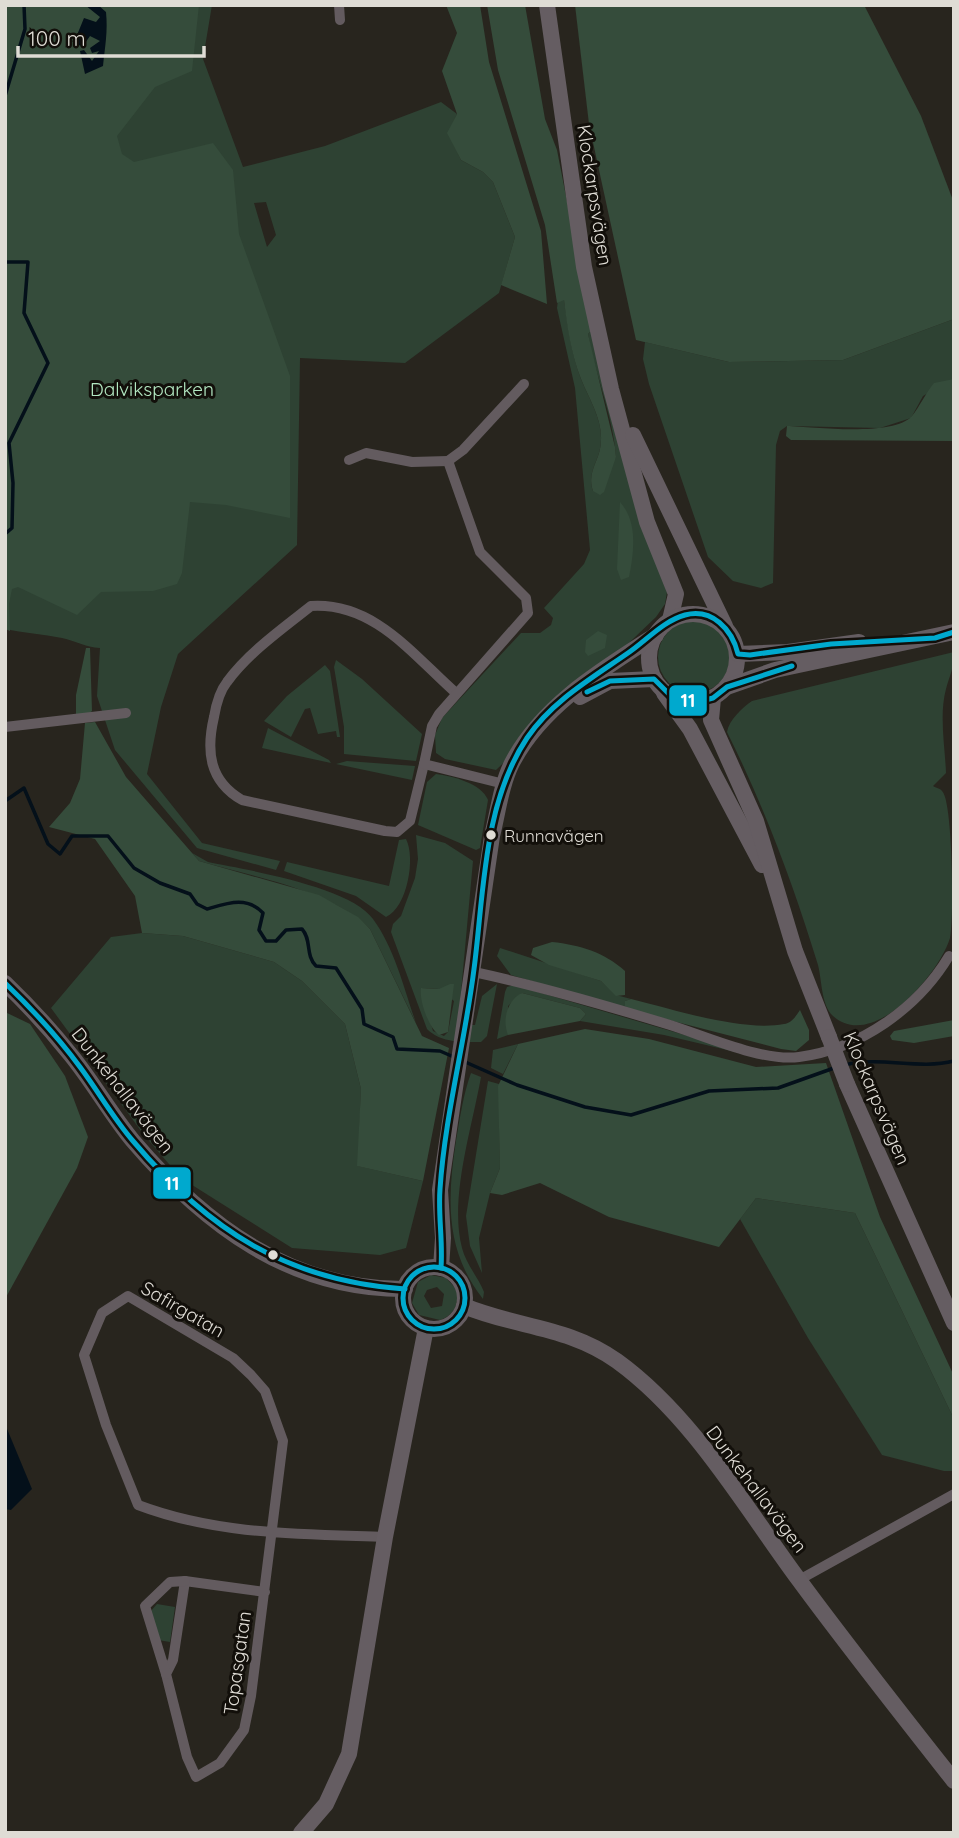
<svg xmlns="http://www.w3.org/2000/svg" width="959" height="1838" font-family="Quicksand,sans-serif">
	<rect width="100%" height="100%" fill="#28251e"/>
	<g fill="#2e4233" fill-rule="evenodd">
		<path d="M5,5H212L203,59L243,167L325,146L441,102L457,114L448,133L461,160L483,172L493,182L515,237L499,293L405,363L300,358L297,545L178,654L161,707L147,774L202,843L280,861L276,870L197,848L115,750L97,696L100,648C85,647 76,641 62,638C43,634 23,633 5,629ZM266,202L276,235L267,247L254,203Z"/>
		<path d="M558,300H564C568,326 571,354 581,379C589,399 602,418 601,440C601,461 586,470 593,491L616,457C613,415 595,375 588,334L592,330L667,592L665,604L656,617L496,770L445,759L436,753L435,735L442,718L521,633H540L551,625L553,618L544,608L584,564L590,550L575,388L557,308Z"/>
		<polygon points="954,319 954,379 923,396 911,418 880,428 787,426 780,431 776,445 773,583 761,588 733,581 708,557 649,384 643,359 645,342 729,362 843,360"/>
		<circle cx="694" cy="657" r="36"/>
		<path d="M954,652C954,669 950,674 946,689C939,715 945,746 946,773L933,786C936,788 940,788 942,791C953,800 954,922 950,938C939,974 873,1052 833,1016C821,1005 822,980 818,965C794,886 764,806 727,732C729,720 742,708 752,701Z"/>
		<polygon points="336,660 362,679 422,734 416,761 344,754 344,727 334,667"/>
		<polygon points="325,665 330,671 340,737 337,737 336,731 318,734 310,708 305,709 291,737 264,721 287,696"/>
		<polygon points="268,728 329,760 331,763 262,748"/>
		<polygon points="347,761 415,766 412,780 336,764"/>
		<path d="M436,774C452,776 481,783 488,800L480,848L476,850L418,825L427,782Z"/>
		<path d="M416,835L445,843L473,861L458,1025H475L482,996L497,984L487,1036L481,1042C462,1042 441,1043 427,1029L391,932L393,924L401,916L415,878L418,859ZM421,988L439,989L454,1001L448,1032L444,1036L433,1031Z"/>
		<path d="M406,839C416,858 407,908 386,917L356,896L284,871L287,862L389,886L399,840Z"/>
		<path d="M192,853L208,862C248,870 351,887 373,919C395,949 404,989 416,1023L370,929C330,889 253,877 199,861Z"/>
		<polygon points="142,933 183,936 274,962 302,981 345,1024 361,1089 358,1166 423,1181 406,1248 380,1255 292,1248 181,1178 144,1135 51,1008 111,937"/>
		<polygon points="500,948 601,981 616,995 631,999 625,1001 638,1012 511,975 497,956"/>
		<polygon points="514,985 773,1061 664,1035 580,1021 586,1014 580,1008 522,993 508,1006 508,1035 497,1039 505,992 507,987"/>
		<polygon points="518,1044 503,1074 491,1068 493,1050"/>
		<path d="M471,1073L481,1077C472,1128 449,1199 462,1248C466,1264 478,1277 484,1292L483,1299C445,1251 447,1199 456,1141C460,1118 463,1095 471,1073Z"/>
		<polygon points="488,1081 499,1084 500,1168 490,1193 479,1238 482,1273 470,1246 466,1216"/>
		<polygon points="756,1198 855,1213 954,1419 954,1471 944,1471 882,1455 808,1338 740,1219"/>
		<path d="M431,1275L446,1278L457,1290C459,1305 454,1315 440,1320L419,1315L412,1303L418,1282ZM437,1287L444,1294L442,1306L431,1308L424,1296L427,1290Z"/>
		<polygon points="157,1604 175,1607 170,1642 158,1640 150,1612"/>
	</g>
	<g fill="#354c3b">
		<polygon points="5,5 199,5 192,71 155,87 117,136 122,154 134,162 213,143 233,170 239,234 290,376 290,518 226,505 190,502 182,573 177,584 153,591 101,592 77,615 18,587 12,589 9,604 10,631 5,629"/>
		<polygon points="446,5 480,5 489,62 541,231 547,304 501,285 515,237 493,182 483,172 461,160 447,133 457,114 442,71 457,33"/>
		<path d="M487,5H525L545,119L557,150L592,330L588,334L615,447L616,457L604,492L600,495L593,491C586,470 601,461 601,440C602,418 589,399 581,379C571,354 567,326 564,300L557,303L545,225L498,70Z"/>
		<polygon points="575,5 864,5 921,116 954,203 954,319 843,360 729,362 636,340 589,124"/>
		<path d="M954,379V441L791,440L786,436L787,426C814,427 894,437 912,416C920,406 925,394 934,383Z"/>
		<path d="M620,502C638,522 634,552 629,577L621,580L617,569Z"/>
		<polygon points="598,631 607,635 605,648 588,656 585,652 586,640"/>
		<polygon points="86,648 90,648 92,711 86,716 76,715 76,695"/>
		<polygon points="95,722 126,777 199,861 319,895 358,917 370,929 422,1036 449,1048 423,1181 357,1166 361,1089 345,1024 302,981 274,962 183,936 142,933 135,896 95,839 49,827 70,803 80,779 85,723"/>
		<path d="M552,942C580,945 604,952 625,971V995L616,996L601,981L549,965L531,955L533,948Z"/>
		<path d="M450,984H454L448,1032L439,1035C429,1028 419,1001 421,988L439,989Z"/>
		<path d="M522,993L580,1008L586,1014L580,1021L508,1035C502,1020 507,1000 522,993Z"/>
		<path d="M631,999C672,1009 743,1032 784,1024C792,1023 796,1016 800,1010L809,1030V1040L796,1051L781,1049L638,1012L625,1006V1001Z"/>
		<polygon points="5,1012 30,1024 65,1076 88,1137 77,1168 5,1299"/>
		<polygon points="954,1020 954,1036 914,1043 892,1040 890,1036 894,1031"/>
		<polygon points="585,1029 649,1039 756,1067 826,1063 880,1217 954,1376 954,1419 855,1213 756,1198 719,1247 609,1217 540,1183 502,1195 490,1193 500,1168 498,1086 518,1044"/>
	</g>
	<g fill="#04101a">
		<path d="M85,5H98L106,12C108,32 105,46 103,66L85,74L80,51L84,50L92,61L99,51L92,53L90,48L100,41L90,36L83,46L78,45L75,40L84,18L96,22L100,17Z"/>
		<polygon points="5,1424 32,1489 11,1510 5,1509"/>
	</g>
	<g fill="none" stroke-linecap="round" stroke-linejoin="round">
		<g stroke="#04101a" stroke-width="3.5">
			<polyline points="5,96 25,29 24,5"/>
			<polyline points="5,262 28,262 24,313 48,363 9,443 13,483 12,528 5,534"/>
			<path d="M5,801L24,788L48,844L60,854L72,836H108L134,868L160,883L190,894L197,904L207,909C228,903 247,896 263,913L259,930L266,941H276L286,930L302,929C312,940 305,955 316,966L336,968L362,1009L364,1024L393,1037L397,1049L440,1051L456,1058"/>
			<polyline points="463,1061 517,1085 585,1107 631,1115 709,1091 778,1088 834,1068"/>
			<path d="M845,1065C881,1056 918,1070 954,1061"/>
		</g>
		<g stroke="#635b5f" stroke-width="10">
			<polyline points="339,5 340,20"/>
			<polyline points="349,460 366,453 412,462 448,461"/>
			<polyline points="5,727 126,713"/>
			<path d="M424,764L410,821L397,832L385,831L242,800C209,781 206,751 214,717C216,705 219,692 227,682C248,653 283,628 311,606C374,602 413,655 456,693"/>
			<polyline points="504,784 424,764 432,726 439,714 528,613 526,598 480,552 448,461 463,450 524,384"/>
			<path d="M474,972C539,986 605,1005 670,1025C705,1036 763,1062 799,1057C860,1049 918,1008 949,956"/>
			<polyline points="799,1580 954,1494"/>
			<path d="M265,1592L185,1581L173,1660L166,1674L187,1757L196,1777L220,1763L244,1730L251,1696L283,1441L265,1391L251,1375L233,1358L128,1296L102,1313L84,1355L106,1425L138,1505C217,1535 301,1534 385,1537"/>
			<polyline points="166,1674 145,1606 170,1582 185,1581"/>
		</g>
		<g stroke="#655d62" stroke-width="16">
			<polyline points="547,5 584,267 611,389 647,522 676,594 670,620"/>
			<polyline points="633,435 725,626"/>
			<circle cx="693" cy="658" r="44"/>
			<polyline points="738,654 788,652 859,642"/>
			<polyline points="727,687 775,670 954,632"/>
			<polyline points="664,693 690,729 762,865"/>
			<polyline points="580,697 610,681 654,679"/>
			<polyline points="713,698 711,720 756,821 795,951 829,1037"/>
			<path d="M5,983C28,1005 50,1029 70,1054C93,1082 110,1113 133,1141C204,1224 290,1290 405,1289"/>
			<polyline points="847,1084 954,1323"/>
			<circle cx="434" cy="1298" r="31"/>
			<path d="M441,1268L443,1238L440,1190L492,836C498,812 501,785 512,763C542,705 603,669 656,635"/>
			<path d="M464,1306C517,1328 568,1326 617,1361C693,1416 744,1506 799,1580C849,1648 902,1715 954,1781"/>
			<polyline points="301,1833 326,1804 349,1754 385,1537 426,1328"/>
		</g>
		<polyline stroke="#655d62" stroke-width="16" points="829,1037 847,1084"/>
		<g stroke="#120f0a" stroke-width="10">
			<g id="bus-1">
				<polyline points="587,692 610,681 654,679 673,698 698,702 713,698 727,687 792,666"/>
				<path d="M5,983C32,1009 58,1037 80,1067C98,1091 113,1118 133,1141C208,1230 287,1281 405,1289"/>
				<circle cx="434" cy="1298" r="31"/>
				<path d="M441,1268C443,1241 438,1215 440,1189C445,1115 465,1042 474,969C484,893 483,804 527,738C552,701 592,678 628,653C646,641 663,621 685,615C712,608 732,629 738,654L750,655L831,644L935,638L954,632"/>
			</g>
		</g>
		<use href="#bus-1" stroke="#00a9ce" stroke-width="5"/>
	</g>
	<g fill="#dfdcd5" stroke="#120f0a" stroke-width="2.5">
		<circle cx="491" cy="835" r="6"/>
		<circle cx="273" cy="1255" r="6"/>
	</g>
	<g text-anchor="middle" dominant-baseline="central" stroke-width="6" stroke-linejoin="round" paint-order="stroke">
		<g font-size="17" fill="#dfdcd5" stroke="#120f0a" text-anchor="start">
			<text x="504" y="835">Runnavägen</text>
		</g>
		<g font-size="19" fill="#dfdcd5" stroke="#120f0a">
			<text transform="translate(595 195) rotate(81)">Klockarpsvägen</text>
			<text transform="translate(123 1090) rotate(52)">Dunkehallavägen</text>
			<text transform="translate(877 1098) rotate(67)">Klockarpsvägen</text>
			<text transform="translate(183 1309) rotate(30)">Safirgatan</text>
			<text transform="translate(757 1489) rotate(53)">Dunkehallavägen</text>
			<text transform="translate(237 1663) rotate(-82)">Topasgatan</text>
		</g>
		<g font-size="19" fill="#b3e8c2" stroke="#120f0a">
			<text x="152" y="389">Dalviksparken</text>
		</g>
	</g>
	<g stroke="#120f0a" stroke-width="2.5">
		<rect x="668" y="684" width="40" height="33" rx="7" fill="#00a9ce"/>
		<rect x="152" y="1166" width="40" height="34" rx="7" fill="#00a9ce"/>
	</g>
	<g font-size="19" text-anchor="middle" font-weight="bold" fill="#fff">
		<text x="688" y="707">11</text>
		<text x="172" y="1190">11</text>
	</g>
	<rect width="959" height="1838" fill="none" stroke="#dfdcd5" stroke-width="14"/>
	<path d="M18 46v10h186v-10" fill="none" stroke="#dfdcd5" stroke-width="3.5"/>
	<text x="28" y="46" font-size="21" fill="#dfdcd5" stroke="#120f0a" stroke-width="5" paint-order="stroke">100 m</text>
</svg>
